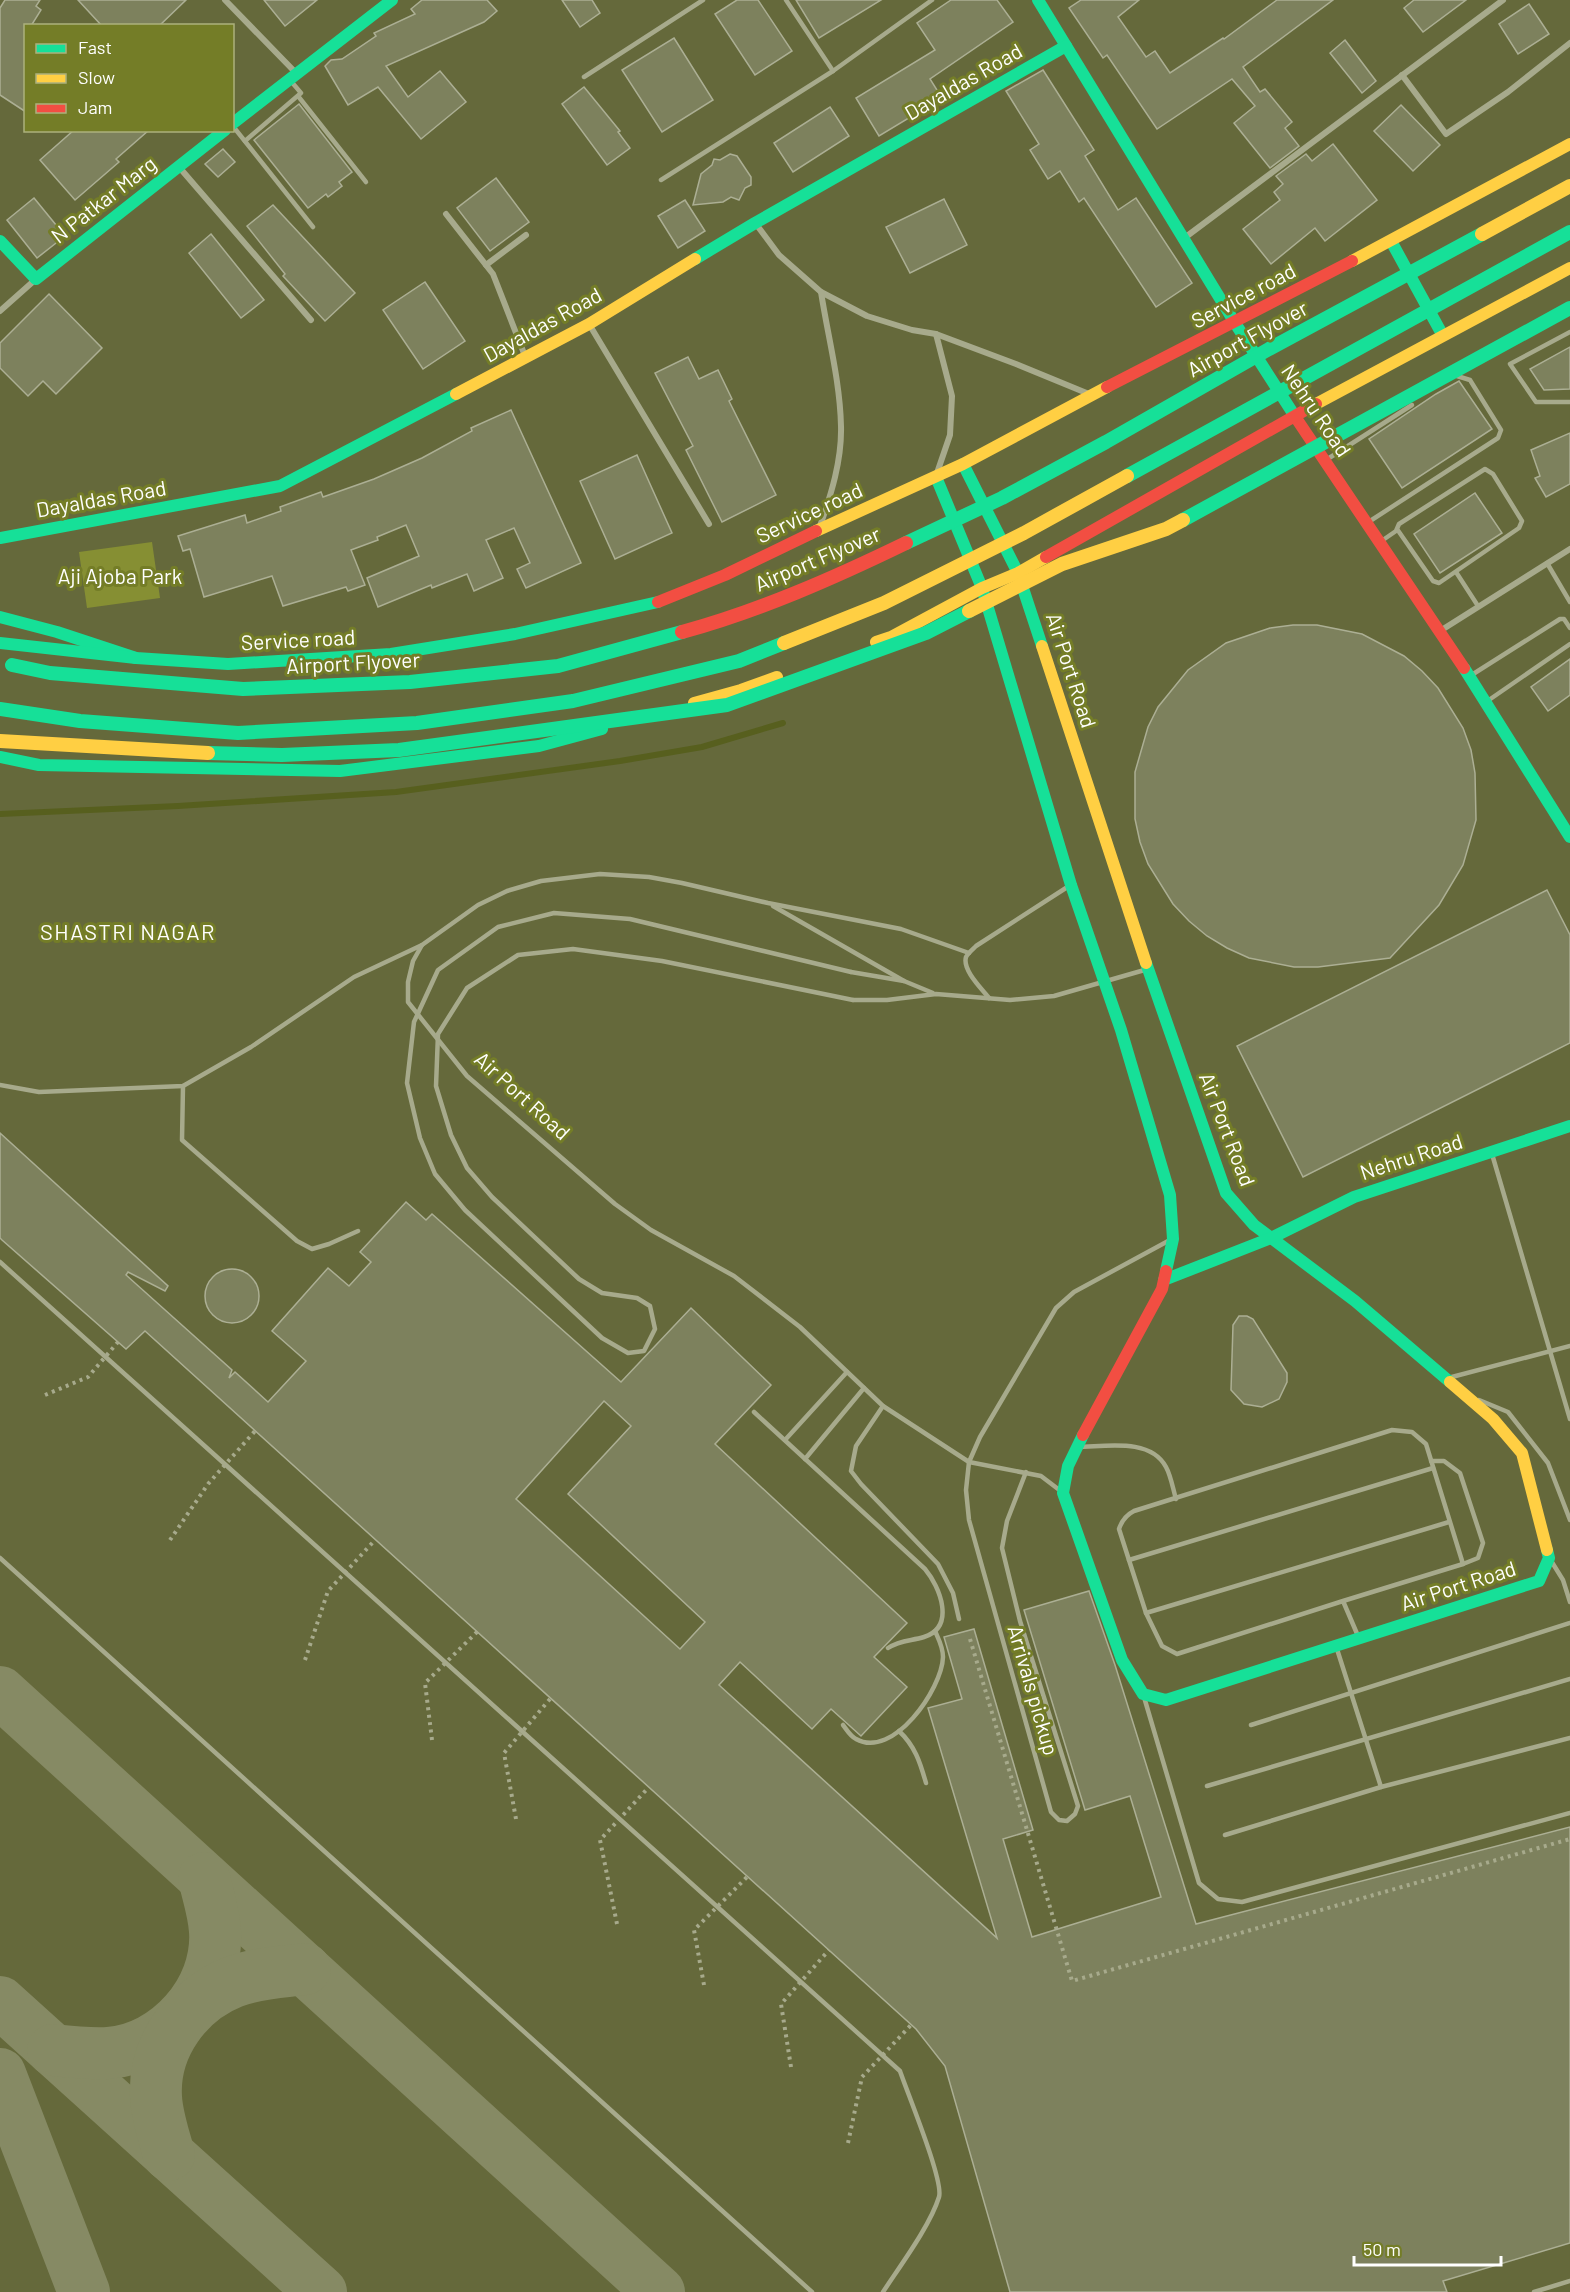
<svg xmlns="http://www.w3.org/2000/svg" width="1570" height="2292" font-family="Barlow,sans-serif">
	<rect width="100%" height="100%" fill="#65693b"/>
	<polygon fill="#868f33" points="152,542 160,598 87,608 79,552"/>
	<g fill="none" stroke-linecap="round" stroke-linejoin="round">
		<polyline stroke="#575f1e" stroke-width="6" points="0,814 178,806 396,792 620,761 702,747 783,723"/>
		<g stroke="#868a64" stroke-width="52">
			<polyline points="0,1692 659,2292"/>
			<polyline points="0,2002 321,2292"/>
			<path d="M53,2050C71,2052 89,2054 108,2053C167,2049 219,1991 215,1931C214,1913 208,1895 204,1878"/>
			<polyline points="0,2074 84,2292"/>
			<path d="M169,2155C164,2136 157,2117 156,2097C153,2047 187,2000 233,1982C255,1973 282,1972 305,1969"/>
		</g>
	</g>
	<g fill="#7d815d" stroke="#acaf94" stroke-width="1.5" fill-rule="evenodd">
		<polygon points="5,0 40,0 36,6 41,10 31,26 26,26 26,112 0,95 0,8"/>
		<polygon points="78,0 186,0 159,26 102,26"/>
		<polygon points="264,0 317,0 285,26"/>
		<polygon points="422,0 487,0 497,11 484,22 386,66 408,97 440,71 466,102 421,139 378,87 348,105 325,66 331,60 342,59 376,36 374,33 415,14 411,9"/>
		<polygon points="562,0 592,0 600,13 580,27"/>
		<polygon points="737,0 758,0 792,51 755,75 715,14"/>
		<polygon points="796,0 881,0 819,38"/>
		<polygon points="951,0 997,0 1013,22 930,79 942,98 879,136 856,98 935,50 917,23"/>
		<polygon points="1081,0 1139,0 1118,17 1146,57 1155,51 1170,73 1223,38 1224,39 1277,0 1333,0 1243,67 1260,92 1265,89 1292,122 1285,128 1299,146 1270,168 1234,123 1255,106 1232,79 1157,129 1107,55 1103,58 1069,8"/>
		<polygon points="1414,0 1466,0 1423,32 1404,8"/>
		<polygon points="1529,4 1549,34 1518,54 1499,24"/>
		<polygon points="674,38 713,100 662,132 622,70"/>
		<polygon points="1345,40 1376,81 1362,93 1330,53"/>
		<polygon points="1043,70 1094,150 1085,156 1118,210 1136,198 1192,283 1156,307 1084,198 1079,202 1060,171 1048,179 1030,150 1039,144 1006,91"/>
		<polygon points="584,87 620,131 618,132 630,148 607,165 562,104"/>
		<polygon points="299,104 352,172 339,182 342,186 328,197 326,194 308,208 254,140"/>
		<polygon points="1401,105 1440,145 1413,171 1374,131"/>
		<polygon points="830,107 849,136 793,172 774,143"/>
		<polygon points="74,130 149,130 116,159 119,162 75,200 40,160"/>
		<polygon points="1333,144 1377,200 1325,241 1315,228 1271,264 1243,229 1280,200 1274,192 1283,184 1276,176 1306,154 1312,161"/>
		<polygon points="223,149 235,162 218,177 205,164"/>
		<polygon points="730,154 737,156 751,177 751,185 745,188 739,200 731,197 723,202 693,205 701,174 712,165 714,159 720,160"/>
		<polygon points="496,178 529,222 490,251 457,208"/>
		<polygon points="34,198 65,236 37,258 7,220"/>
		<polygon points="944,199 967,245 910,273 886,227"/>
		<polygon points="685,200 705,231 678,248 658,216"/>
		<polygon points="273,205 355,293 325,321 283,276 285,274 247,226"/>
		<polygon points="211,234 264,300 241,318 189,253"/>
		<polygon points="425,282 465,341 423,369 383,310"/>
		<polygon points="49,294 102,348 56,394 43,381 28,396 0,368 0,343"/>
		<polygon points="1570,347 1570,389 1544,390 1530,369"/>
		<polygon points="688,357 699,379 718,370 732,399 729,401 776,495 722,522 686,450 693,446 655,373"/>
		<polygon points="1459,381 1492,429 1402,488 1369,439 1436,394"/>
		<polygon points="511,410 581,563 526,588 517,569 530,563 514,528 486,540 503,578 474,591 467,574 432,588 431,585 378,607 367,578 419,556 406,525 377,537 378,540 351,550 365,585 348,591 346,587 283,606 272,576 204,597 190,549 183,551 178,536 245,515 247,523 281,511 280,507 321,492 323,497 374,479 422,458 472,431 471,428"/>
		<polygon points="1570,433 1570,484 1546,497 1535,478 1540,476 1531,450"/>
		<polygon points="637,455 672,533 615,559 580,481"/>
		<polygon points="1475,493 1502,533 1440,573 1414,534"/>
		<polygon points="1293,625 1317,625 1362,634 1404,656 1422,671 1438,688 1463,728 1471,750 1475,773 1476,820 1463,865 1439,905 1390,958 1318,967 1294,967 1249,958 1227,948 1207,936 1189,921 1173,904 1148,864 1140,842 1135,819 1135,772 1148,727 1158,707 1188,670 1226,643 1270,628"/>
		<polygon points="1570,659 1570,695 1548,711 1531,687"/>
		<polygon points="1547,890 1570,935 1570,1043 1303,1177 1237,1046"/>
		<path d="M0,1133L168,1286L165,1291L128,1272L126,1275L232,1370L229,1378L235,1372L268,1402L306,1361L272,1331L328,1268L349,1286L371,1262L360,1252L406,1202L426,1220L432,1214L621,1382L691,1308L771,1385L715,1444L907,1623L874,1657L907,1687L861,1736L831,1709L812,1729L740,1662L719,1685L997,1938L928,1708L962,1699L944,1637L974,1629L1033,1830L1003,1839L1032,1937L1161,1897L1130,1796L1085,1810L1024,1610L1089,1591L1115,1665L1196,1924L1570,1827V2243L1443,2281L1447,2292H1010L945,2066L916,2029L145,1331L126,1349L2,1240L0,1238ZM604,1401L631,1426L568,1494L705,1622L680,1649L516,1499Z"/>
		<circle cx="232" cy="1296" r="27"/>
		<polygon points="1239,1316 1247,1316 1253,1319 1287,1373 1287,1382 1279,1399 1262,1407 1244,1404 1231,1390 1233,1325"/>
	</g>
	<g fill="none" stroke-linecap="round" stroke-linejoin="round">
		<polyline stroke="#a7aa8c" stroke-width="4" stroke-dasharray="3 4.5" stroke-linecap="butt" points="970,1639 1072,1981 1570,1839"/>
		<g stroke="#a7aa8c" stroke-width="4.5">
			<polyline points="786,0 833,71"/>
			<polyline points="584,77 703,0"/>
			<polyline points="298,96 366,182"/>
			<polyline points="232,125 313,227"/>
			<polyline points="245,141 301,93 290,80"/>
			<polyline points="661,180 833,71 932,0"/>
			<polyline points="1570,332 1510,364 1536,402 1570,402"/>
			<polyline points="1326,460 1412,405"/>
			<polyline points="1367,523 1498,438 1501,430 1470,380 1457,376"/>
			<polyline points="1380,542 1396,531 1399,524 1485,469 1493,474 1522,521 1519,528 1439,583 1433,581 1397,529"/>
			<polyline points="1547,563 1570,602"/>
			<polyline points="1456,572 1478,606"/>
			<polyline points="1470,676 1560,619 1564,619 1570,628"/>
			<polyline points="1486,702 1570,644"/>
			<polyline points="773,906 904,981"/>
			<polyline points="969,953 901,929 768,903 682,883 649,877 600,874 541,881 507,891 478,905 422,945 413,961 408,982 408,1002 467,1076 615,1204 651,1230 734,1276 800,1327 883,1406 969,1462 1041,1476 1062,1492"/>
			<polyline points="851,972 904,981 933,993"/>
			<path d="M989,998C982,989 962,970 966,957C968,953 973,949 976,946L1069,886"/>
			<polyline points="853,1000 887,1000 936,994 1010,1000 1054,996 1148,969"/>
			<polyline points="0,1085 39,1092 183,1086 251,1047 354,977 422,945"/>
			<polyline points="183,1086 182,1140 297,1241 312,1249 329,1244 358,1231"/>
			<polyline points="1492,1154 1570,1419"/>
			<path d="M0,1262L900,2071C907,2092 944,2181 939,2197C930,2226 900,2266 883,2292"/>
			<polyline points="1448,1378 1570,1346"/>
			<polyline points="1479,1400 1508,1412 1548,1463 1570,1520"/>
			<polyline points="883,1406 856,1446 851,1471 861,1484 938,1564 953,1593 959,1619"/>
			<path d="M754,1412L925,1569C940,1587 956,1627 924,1637C911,1641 900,1640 888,1648"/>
			<polyline points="785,1440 847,1372"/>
			<path d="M1077,1447C1104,1447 1150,1437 1166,1467C1171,1476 1173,1489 1176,1499"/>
			<polyline points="805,1459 864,1388"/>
			<polyline points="1431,1461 1444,1461 1460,1473 1483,1543 1478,1558 1463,1564"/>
			<polyline points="1026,1472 1007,1521 1002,1548 1020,1621 1078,1806 1075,1814 1067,1821 1059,1820 1051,1812 969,1520 966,1490 969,1462 980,1437 1056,1308 1074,1292 1170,1240"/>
			<polyline points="0,1558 812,2292"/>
			<polyline points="1550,1559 1563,1580 1570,1602"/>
			<polyline points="1129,1560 1433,1468"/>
			<path d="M1343,1601L1177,1654L1162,1646L1146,1613L1119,1529C1122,1520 1126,1515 1134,1511L1392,1430L1412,1432L1426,1444L1463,1564L1343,1601L1358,1636"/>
			<polyline points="1146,1613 1449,1522"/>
			<polyline points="1336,1646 1381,1787 1570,1738"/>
			<polyline points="1144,1697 1199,1883 1218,1899 1242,1902 1570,1813"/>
			<path d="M843,1725C847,1730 850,1736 856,1739C893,1760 942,1689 943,1657C943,1647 939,1640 935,1631"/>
			<polyline points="1251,1725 1570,1623"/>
			<path d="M899,1731C915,1746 920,1762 926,1783"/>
			<polyline points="1207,1786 1570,1679"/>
			<polyline points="1225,1835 1381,1787"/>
			<polyline points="1534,2292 1570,2281"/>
		</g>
		<g stroke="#a7aa8c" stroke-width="6">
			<polyline points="225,0 296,73"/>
			<polyline points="1402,75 1446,134 1508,92 1570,43"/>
			<polyline points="179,167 311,320"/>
			<polyline points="446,214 493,274 525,356"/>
			<polyline points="756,224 779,255 821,292 867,316 912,330 936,334 1016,364 1089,394"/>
			<polyline points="1183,239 1503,0"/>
			<polyline points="486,265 526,235"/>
			<polyline points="0,311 36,279"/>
			<polyline points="589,324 709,524"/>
			<polyline points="936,334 952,396 950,435 937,473"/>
			<path d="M820,526C831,495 842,460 841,426C840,381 828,337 821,292"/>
			<polyline points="1440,631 1570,549"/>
		</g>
		<g stroke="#16e098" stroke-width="12">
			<polyline points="1038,0 1235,323 1296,418"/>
			<polyline points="232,124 392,0"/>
			<polyline points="0,241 36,279 225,130"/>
			<polyline points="1391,241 1442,334"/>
			<polyline points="695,259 755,223 1066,46"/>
			<polyline points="963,464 1018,573 1042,646"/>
			<polyline points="936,477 982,588 1071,885 1121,1030 1170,1195 1173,1239 1166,1271"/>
			<polyline points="0,538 280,486 456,394"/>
			<polyline points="0,617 57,632 136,658 228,664 391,654 515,634 658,602"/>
			<polyline points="0,643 136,658"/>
			<polyline points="1464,668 1570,837"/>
			<polyline points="0,757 39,765 340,771 539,746 602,729"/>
			<polyline points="1146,963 1226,1193 1254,1225 1355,1301 1450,1382"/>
			<polyline points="1164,1280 1271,1238 1354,1197 1570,1126"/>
			<polyline points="1083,1435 1068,1466 1063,1493 1122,1660 1143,1694 1166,1700 1539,1581 1549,1558 1547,1550"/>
		</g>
		<g stroke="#ffcf43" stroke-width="12">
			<polyline points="1352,261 1570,144"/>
			<polyline points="456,394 589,324 695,259"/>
			<polyline points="1316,404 1570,268"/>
			<polyline points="816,531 963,464 1107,387"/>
			<polyline points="876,642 891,637 982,588 1018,573 1046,557"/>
			<polyline points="1042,646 1146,963"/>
			<polyline points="694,703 741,690 777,677"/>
			<polyline points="1450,1382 1493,1419 1522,1453 1547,1550"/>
		</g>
		<g stroke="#f24e42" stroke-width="12">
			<polyline points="1107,387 1352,261"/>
			<polyline points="1296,418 1464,668"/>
			<polyline points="1046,557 1316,404"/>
			<polyline points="658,602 725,575 816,531"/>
			<polyline points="1083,1435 1162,1289 1166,1271"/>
		</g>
		<g stroke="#a7aa8c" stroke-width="4" stroke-dasharray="3 4.5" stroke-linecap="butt">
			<polyline points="45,1395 88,1377 118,1342"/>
			<polyline points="170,1540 208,1484 255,1431"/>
			<polyline points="305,1660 328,1591 375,1540"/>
			<polyline points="432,1740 425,1683 477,1632"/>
			<polyline points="516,1819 504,1753 550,1699"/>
			<polyline points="617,1924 600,1840 648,1788"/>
			<polyline points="704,1985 694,1930 747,1877"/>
			<polyline points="791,2067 781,2004 829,1950"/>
			<polyline points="848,2143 862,2077 911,2025"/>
		</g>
		<polyline stroke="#a7aa8c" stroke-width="4.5" points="851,972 630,919 554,913 498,927 438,970 414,1022 407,1083 420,1138 435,1174 465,1210 602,1338 628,1353 644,1351 655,1329 650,1306 637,1298 602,1293 579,1279 492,1197 467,1168 451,1135 436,1086 438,1034 467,988 518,955 573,949 662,961 853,1000"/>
		<g stroke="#16e098" stroke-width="14">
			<polyline points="1127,476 1570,232"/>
			<polyline points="1183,520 1570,308"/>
			<polyline points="906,543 1002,498 1106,442 1269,349 1482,234"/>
			<polyline points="12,665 50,673 243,689 410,682 558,666 682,632"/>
			<polyline points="0,709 80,721 238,733 417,723 573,701 739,661 784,643"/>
			<polyline points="208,753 282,755 399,750 727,705 926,633 969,611"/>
		</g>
		<g stroke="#ffcf43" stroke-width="14">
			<polyline points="1482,234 1570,186"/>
			<polyline points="969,611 1062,564 1166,529 1183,520"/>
			<polyline points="784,643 884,603 1024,533 1127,476"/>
			<polyline points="0,741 208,753"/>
		</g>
		<path stroke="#f24e42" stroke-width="14" d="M682,632C759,611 834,578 906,543"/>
	</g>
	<g text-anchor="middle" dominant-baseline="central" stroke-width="6" stroke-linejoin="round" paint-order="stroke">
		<g font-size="21" fill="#fff" stroke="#747d27">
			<text transform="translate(963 81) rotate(-30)">Dayaldas Road</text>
			<text transform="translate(103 199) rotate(-38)">N Patkar Marg</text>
			<text transform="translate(1243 295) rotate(-28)">Service road</text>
			<text transform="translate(542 324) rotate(-29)">Dayaldas Road</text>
			<text transform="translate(1247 338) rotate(-29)">Airport Flyover</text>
			<text transform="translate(1317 410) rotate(56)">Nehru Road</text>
			<text transform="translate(101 498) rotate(-10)">Dayaldas Road</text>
			<text transform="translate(809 512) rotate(-25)">Service road</text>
			<text transform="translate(817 558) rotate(-23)">Airport Flyover</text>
			<text transform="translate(298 639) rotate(-3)">Service road</text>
			<text transform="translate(353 662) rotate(-3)">Airport Flyover</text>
			<text transform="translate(1072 670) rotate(72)">Air Port Road</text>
			<text transform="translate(523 1095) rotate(42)">Air Port Road</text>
			<text transform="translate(1228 1129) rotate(69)">Air Port Road</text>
			<text transform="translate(1411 1156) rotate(-18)">Nehru Road</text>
			<text transform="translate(1458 1585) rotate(-18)">Air Port Road</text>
			<text transform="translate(1034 1690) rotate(74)">Arrivals pickup</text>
		</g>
		<g font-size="21" fill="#fff" stroke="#747d27">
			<text x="120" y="575">Aji Ajoba Park</text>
		</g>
		<g font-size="22" letter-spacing="1.5" fill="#fff" stroke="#747d27">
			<text x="128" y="931">SHASTRI NAGAR</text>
		</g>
	</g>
	<rect x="24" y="24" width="210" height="108" fill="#747d27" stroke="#acb17d" stroke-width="1.5"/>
	<rect x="36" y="44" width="30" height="9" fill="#16e098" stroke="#acb17d" stroke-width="1.5"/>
	<text x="78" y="54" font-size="18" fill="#ffffff">Fast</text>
	<rect x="36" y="74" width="30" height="9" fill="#ffcf43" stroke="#acb17d" stroke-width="1.5"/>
	<text x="78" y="84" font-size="18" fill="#ffffff">Slow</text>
	<rect x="36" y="104" width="30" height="9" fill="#f24e42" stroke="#acb17d" stroke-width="1.5"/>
	<text x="78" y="114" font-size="18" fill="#ffffff">Jam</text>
	<path d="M1354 2256v9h147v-9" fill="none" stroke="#ffffff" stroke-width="3"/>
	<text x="1363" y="2256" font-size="18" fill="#ffffff" stroke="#747d27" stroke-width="4.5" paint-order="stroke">50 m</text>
</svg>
